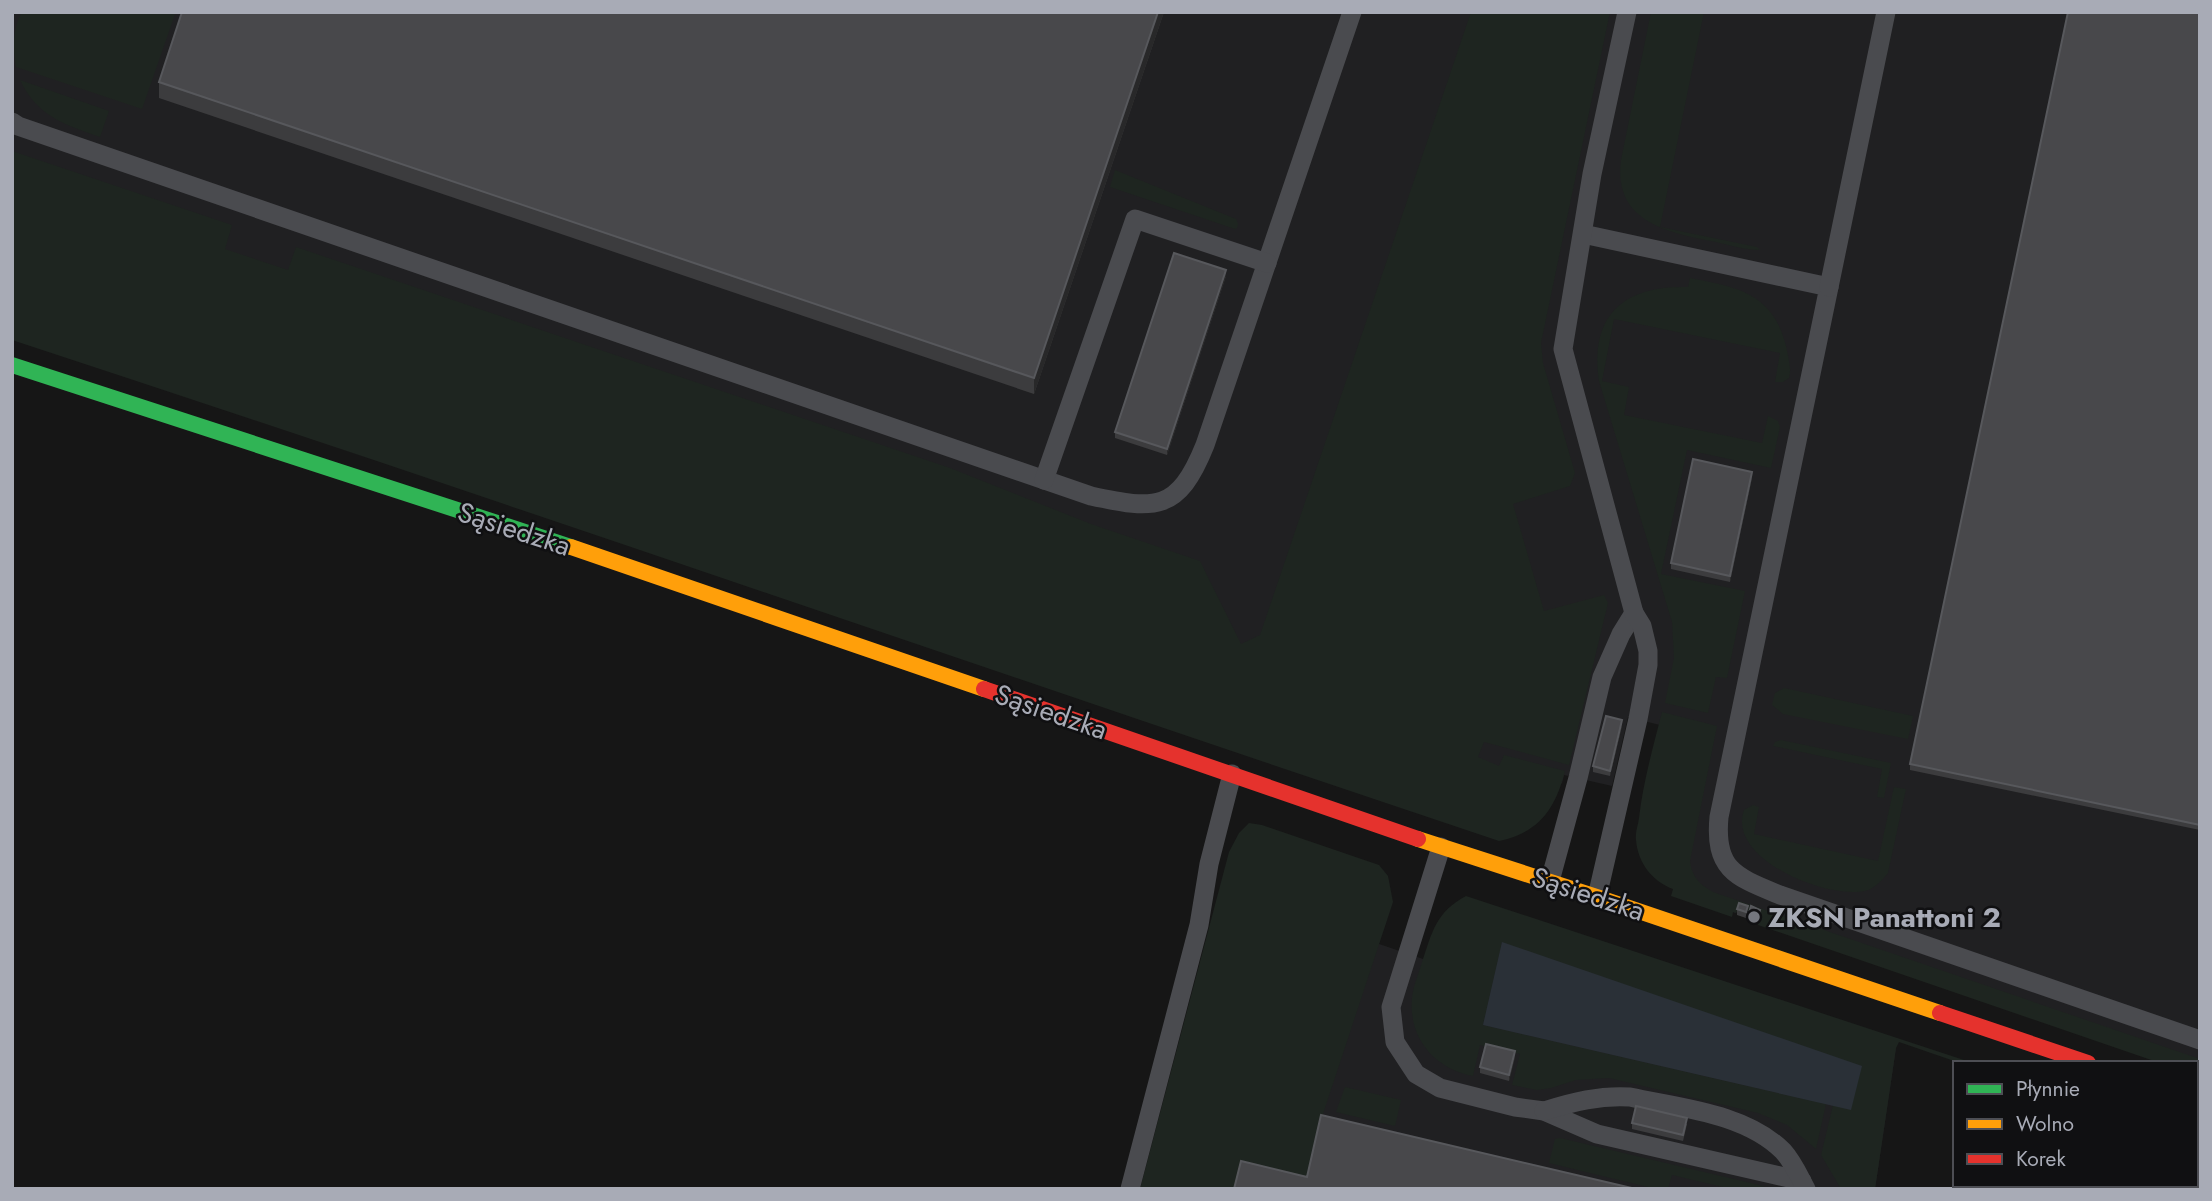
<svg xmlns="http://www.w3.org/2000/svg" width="2212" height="1201" font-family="Jost,sans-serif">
	<rect width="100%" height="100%" fill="#161616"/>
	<g fill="#202022">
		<polygon points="12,12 2200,12 2200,1070 2196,1063 1760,920 1760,915 1739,909 1736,913 1675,893 1660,725 1628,717 1612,786 1564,775 1562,783 1501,830 12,296"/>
		<polygon points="1488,922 1896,1048 1875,1189 1178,1189 1350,934 1423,959"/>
	</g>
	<g fill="#1e2520">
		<path d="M22,12L175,14L142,109L16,67C13,49 12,29 22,12Z"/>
		<path d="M1471,12H1610L1541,343L1543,363L1575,473L1570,486L1513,504L1544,611L1604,595L1608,603L1569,765L1484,742L1478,757L1499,766L1504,755L1565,771C1555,809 1540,832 1499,841C1003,675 509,503 12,340V151L232,225L225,249L288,270L296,247L950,468L1091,524L1200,561L1241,644L1260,635Z"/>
		<path d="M1651,12H1704L1660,227L1757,247L1760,250C1744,250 1727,244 1711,241C1666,232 1613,221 1621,160Z"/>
		<path d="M20,80L109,111L100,137C65,125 37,116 20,80Z"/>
		<polygon points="1115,170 1236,219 1238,224 1237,228 1235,229 1110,187"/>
		<path d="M1690,278C1737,287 1773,293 1786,346C1788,357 1792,368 1789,378L1783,382H1775L1780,353L1614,319L1602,381L1629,387L1624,415L1762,443L1768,416L1778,421L1780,427L1771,468L1687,450L1661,574L1745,591L1727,678L1716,677L1708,713L1665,703L1674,658L1672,622L1599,381C1589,315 1624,285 1688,287Z"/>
		<polygon points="1784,688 1913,716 1908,739 1783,714 1772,705 1775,693"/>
		<path d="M1662,712L1717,726L1690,861C1692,877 1699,884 1713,892L2200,1059V1077L2196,1075V1063H2160L1758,925L1760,915L1738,908L1736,913L1733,912L1732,917L1671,896L1673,889C1652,881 1638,863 1636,840C1635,832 1638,826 1639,818C1643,783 1653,747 1662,712Z"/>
		<polygon points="1781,740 1891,763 1884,798 1877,797 1882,769 1773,746 1775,742"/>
		<path d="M1894,787L1906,789L1888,873C1883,879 1876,887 1868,890C1832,902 1726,860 1744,810L1753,805L1759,807L1754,834L1878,861Z"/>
		<polygon points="1249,823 1262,825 1379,865 1388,876 1393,902 1321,1120 1306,1180 1235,1189 1140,1189 1229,852 1239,833"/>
		<path d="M1466,896L1973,1063H1960L1899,1042L1896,1048L1875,1189H1841L1821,1155L1833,1105L1851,1109L1502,943L1483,1025L1826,1104L1816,1149L1787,1125L1758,1113L1609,1078L1576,1080L1551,1088L1537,1090L1512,1085L1520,1054L1480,1045L1473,1076C1435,1069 1408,1038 1412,998C1413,986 1419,973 1422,962C1432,932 1436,912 1466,896Z"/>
		<polygon points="1345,1087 1401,1100 1395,1126 1336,1112"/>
		<polygon points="1560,1138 1759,1185 1770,1189 1731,1189 1672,1175 1668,1189 1656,1189 1549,1163 1555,1139"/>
	</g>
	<polygon fill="#2a3037" points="1502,942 1862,1066 1851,1110 1483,1025"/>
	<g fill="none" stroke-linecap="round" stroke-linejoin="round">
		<g stroke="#4a4b4f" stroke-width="19">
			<path d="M12,122L18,126L1091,496C1156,510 1178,512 1205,445L1352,12"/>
			<path d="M1583,234L1829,287L1719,817C1714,870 1736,877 1780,895L2200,1040"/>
			<polyline points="1829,287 1886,12"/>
			<polyline points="1044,480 1135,219 1267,263"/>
			<polyline points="1441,847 1391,1007 1395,1042 1416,1074 1440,1088 1515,1107 1544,1111 1597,1134 1802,1181"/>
			<polyline points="1550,881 1578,778 1602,677 1621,634 1634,613"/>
			<polyline points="1597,897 1638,719 1648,665 1648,651 1642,626 1634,613 1563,349 1592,174 1627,12"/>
			<path d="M1544,1111C1573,1102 1600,1095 1630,1097C1680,1108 1745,1113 1783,1151C1793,1162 1799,1176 1806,1189"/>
			<polyline points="1130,1189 1199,925 1209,864 1232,774"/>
		</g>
		<polyline stroke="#4a4b4f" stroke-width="38" points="2196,1099 2200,1101"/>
		<polyline stroke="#30b455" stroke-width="16" points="12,365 571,547"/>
		<g stroke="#ff9f0a" stroke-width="16">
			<polyline points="571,547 984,689"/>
			<polyline points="1418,839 1597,897 1940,1013"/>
		</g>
		<g stroke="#e5322d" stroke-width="16">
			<polyline points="984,689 1418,839"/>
			<polyline points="1940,1013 2088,1063"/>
		</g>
	</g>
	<g fill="#3c3c3e">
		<polygon points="182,12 1164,12 1034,394 159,98 159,82"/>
		<polygon points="2200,12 2200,830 1910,770 1910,764"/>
		<polygon points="1226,276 1167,455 1115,438 1115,432"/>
		<polygon points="1752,478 1730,582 1671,569 1671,563"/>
		<polygon points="1622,726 1610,776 1593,772 1593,766"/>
		<polygon points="1737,909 1748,912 1746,918 1737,915"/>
		<polygon points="1749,913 1760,915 1758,922 1749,919"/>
		<polygon points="1515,1057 1509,1081 1480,1073 1480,1067"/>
		<polygon points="1632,1123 1687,1124 1683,1141 1632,1129"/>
	</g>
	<g fill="#282829">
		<polygon points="1158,12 1164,12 1034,394 1034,378"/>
		<polygon points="1226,270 1226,276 1167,455 1167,449"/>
		<polygon points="1752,472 1752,478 1730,582 1730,576"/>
		<polygon points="1622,720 1622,726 1610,776 1610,771"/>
		<polygon points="1515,1051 1515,1057 1509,1081 1509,1075"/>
	</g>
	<g fill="#48484b" stroke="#57585c" stroke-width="2">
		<polygon points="182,12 1158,12 1034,378 159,82"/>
		<polygon points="2068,12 2200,12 2200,825 1910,764"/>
		<polygon points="1174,253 1226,270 1167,449 1115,432"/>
		<polygon points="1693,459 1752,472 1730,576 1671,563"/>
		<polygon points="1606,716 1622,720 1610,771 1593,766"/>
		<polygon points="1739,903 1748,906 1746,912 1737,909"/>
		<polygon points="1751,906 1760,910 1758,916 1749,913"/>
		<polygon points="1486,1044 1515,1051 1509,1075 1480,1067"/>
		<polygon points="1636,1106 1687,1118 1683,1135 1632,1123"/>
		<polygon points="1321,1115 1636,1189 1234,1189 1241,1161 1307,1177"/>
	</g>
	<circle fill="#75777e" stroke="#101012" stroke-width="2.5" cx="1754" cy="917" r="7"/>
	<g text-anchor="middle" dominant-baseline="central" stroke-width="5" stroke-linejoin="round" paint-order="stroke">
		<g font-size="28" fill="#a8abb6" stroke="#101012">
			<text transform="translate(514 529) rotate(18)">Sąsiedzka</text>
			<text transform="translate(1051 712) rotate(19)">Sąsiedzka</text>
			<text transform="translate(1588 894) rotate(18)">Sąsiedzka</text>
		</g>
		<g font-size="28" font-weight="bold" fill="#a8abb6" stroke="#101012" text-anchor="start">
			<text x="1768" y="917">ZKSN Panattoni 2</text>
		</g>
	</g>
	<rect width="2212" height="1201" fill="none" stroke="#a8abb6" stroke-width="28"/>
	<rect x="1953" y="1061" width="245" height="126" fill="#101012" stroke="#4d4e54" stroke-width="2"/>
	<rect x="1967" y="1084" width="35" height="10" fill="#30b455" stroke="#4d4e54" stroke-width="2"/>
	<text x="2016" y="1096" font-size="21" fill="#a8abb6">Płynnie</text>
	<rect x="1967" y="1119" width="35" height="10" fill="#ff9f0a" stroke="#4d4e54" stroke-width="2"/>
	<text x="2016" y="1131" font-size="21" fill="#a8abb6">Wolno</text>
	<rect x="1967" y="1154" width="35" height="10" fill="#e5322d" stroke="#4d4e54" stroke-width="2"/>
	<text x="2016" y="1166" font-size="21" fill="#a8abb6">Korek</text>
</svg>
